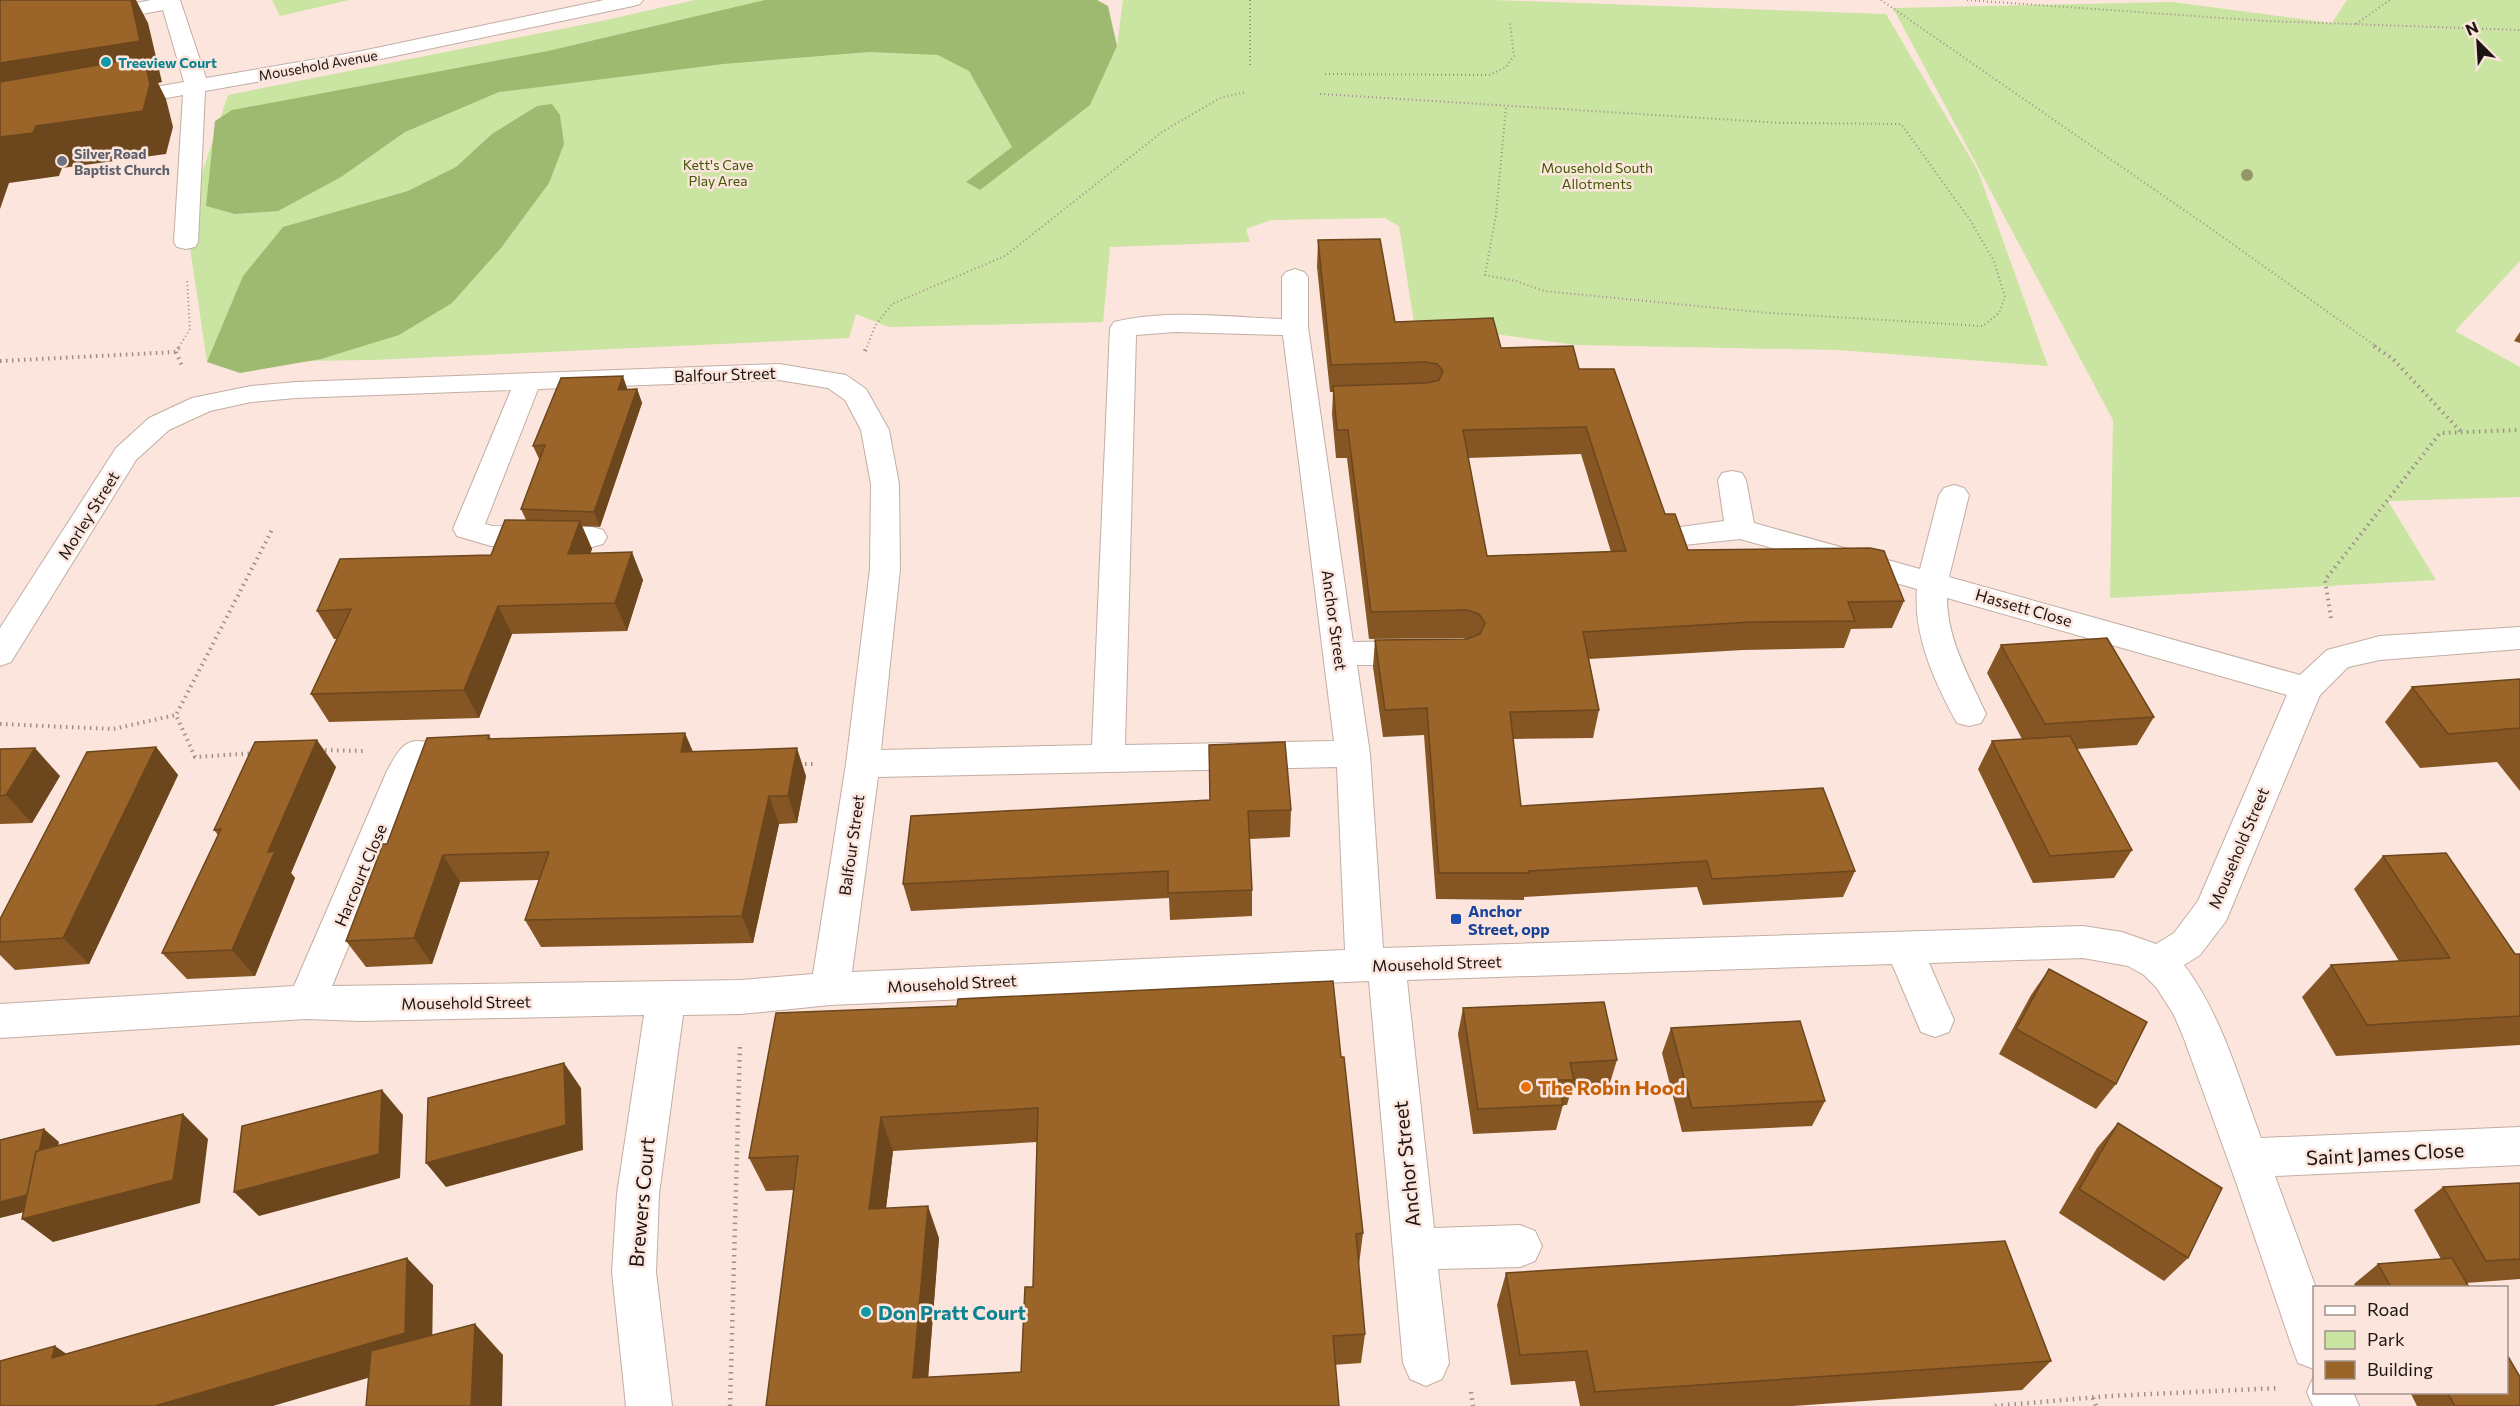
<svg xmlns="http://www.w3.org/2000/svg" width="2520" height="1406" font-family="Commissioner,sans-serif">
	<rect width="100%" height="100%" fill="#fbe5dc"/>
	<g fill="#cae4a2">
		<polygon points="272,0 349,0 280,16"/>
		<polygon points="695,0 1097,0 1012,147 966,182 980,190 1117,46 1123,0 1493,0 1886,14 1978,171 2048,366 1838,350 1576,345 1414,323 1399,226 1385,218 1271,220 1246,229 1250,242 1110,247 1103,322 889,327 856,314 849,338 372,360 207,362 186,221 228,95 597,22"/>
		<polygon points="2347,0 2520,0 2520,261 2455,331 2520,367 2520,497 2388,501 2436,580 2110,598 2113,420 1893,8 2172,2 2332,23"/>
	</g>
	<g fill="#9eb970">
		<polygon points="765,0 1097,0 1108,6 1117,46 1090,105 980,190 966,182 1012,147 969,71 938,55 869,52 723,64 499,92 405,132 341,177 278,211 235,214 206,206 215,121 232,110 548,51"/>
		<polygon points="552,104 560,115 564,144 549,183 501,248 452,303 399,335 321,359 240,373 207,362 243,276 283,227 408,191 456,167 492,134 537,106"/>
	</g>
	<g fill="none" stroke-linecap="round" stroke-linejoin="round">
		<g stroke="#c2aea5" stroke-width="2">
			<g id="minor">
				<polygon points="151,0 180,0 206,78 357,52 604,0 643,0 640,4 633,6 357,64 205,91 198,242 195,247 186,249 177,247 174,242 183,95 120,107 112,105 109,100 112,95 120,93 184,82 163,10 96,23 89,21 86,17 89,13"/>
				<path d="M1295,269L1304,272L1308,277V327L1353,642L1419,641L1430,645L1435,653L1430,661L1419,665H1357L1370,754L1383,948L2083,926L2122,932L2156,944L2174,933L2198,901L2287,695L1947,598C1947,640 1969,676 1986,714L1981,723L1969,726L1957,723C1935,683 1913,636 1917,589L1740,539L1684,545L1673,542L1669,535L1673,528L1724,521L1718,480L1722,473L1732,471L1742,473L1746,480L1754,523L1920,569L1939,495L1944,488L1954,485L1964,488L1969,495L1949,577L2300,675L2327,650L2380,636L2520,627V649L2380,660L2348,667L2320,695L2226,921L2200,955L2184,965C2221,1013 2240,1082 2261,1138L2520,1127V1165L2275,1176L2316,1288L2314,1369L2298,1363L2292,1347L2236,1182L2183,1036L2174,1015L2156,987L2144,975L2128,966L2083,958L1929,963L1954,1020L1949,1032L1935,1037L1921,1032L1892,964L1407,980L1434,1228L1520,1225L1535,1231L1542,1246L1535,1261L1520,1267L1438,1269L1449,1363L1442,1379L1426,1386L1410,1379L1403,1363L1369,981L830,1005L741,1014L683,1015L659,1194L656,1272L672,1406H626L612,1272L617,1194L644,1015L361,1021L306,1019L0,1038V1004L294,986L387,771C398,751 405,735 430,743L435,752L419,777L332,986L741,980L813,974L846,764L870,569L871,484L861,430L845,400L828,388L779,380L538,389L485,524L492,526L592,527L603,530L607,537L603,544L592,547L491,546L457,536L453,529L511,390L296,398L251,402L210,411L169,430L136,460L11,662L0,666V628L116,448L149,418L192,398L251,386L296,382L779,364L846,375L866,389L889,430L899,484L900,569L881,750L1092,745L1110,328L1114,322C1167,309 1228,317 1282,319V277L1286,272ZM1176,332L1283,335L1334,741L1125,745L1136,335ZM1337,767L1345,950L852,972L878,777Z"/>
				<polygon points="2314,1376 2314,1392 2353,1392 2359,1406 2313,1406 2307,1392"/>
			</g>
		</g>
		<g stroke="#9f8f89" stroke-width="2" stroke-dasharray="1 3" stroke-linecap="butt">
			<polyline points="1250,0 1250,65"/>
			<polyline points="1881,0 2220,235 2377,347"/>
			<polyline points="1967,0 2265,21 2520,30"/>
			<polyline points="2356,24 2390,0"/>
			<polyline points="1325,74 1490,75 1506,67 1514,56 1510,23"/>
			<polyline points="1320,94 1785,123 1901,124 1970,220 1994,261 2005,297 1999,313 1983,326 1769,313 1544,291 1516,281 1485,275 1496,215 1506,107"/>
			<polyline points="179,347 190,329 187,278"/>
			<polyline points="867,347 875,326 892,304 1005,256 1162,132 1220,98 1246,92"/>
		</g>
		<g stroke="#9f8f89" stroke-width="4" stroke-dasharray="1.5 4.5" stroke-linecap="butt">
			<polyline points="2374,346 2393,359 2462,433"/>
			<polyline points="865,351 867,346"/>
			<polyline points="176,352 183,368"/>
			<polyline points="0,361 176,352 180,346"/>
			<polyline points="2331,618 2325,580 2440,433 2520,430"/>
			<polyline points="0,724 113,729 176,715"/>
			<polyline points="319,750 363,751"/>
			<polyline points="255,753 195,757 176,715 273,528"/>
			<polyline points="799,764 815,764"/>
		</g>
		<g stroke="#9f8f89" stroke-width="4.5" stroke-dasharray="1.5 5" stroke-linecap="butt">
			<polyline points="1471,1392 1473,1406"/>
			<polyline points="2093,1398 2096,1406"/>
			<polyline points="730,1406 740,1044"/>
			<polyline points="1995,1406 2109,1396 2279,1388"/>
		</g>
		<use href="#minor" fill="#fff" fill-rule="evenodd"/>
	</g>
	<circle fill="#959866" cx="2247" cy="175" r="6"/>
	<g fill="#855623" fill-rule="evenodd">
		<path d="M1318,240L1395,322L1501,348L1579,369L1665,514L1688,550L1904,601L1892,628L1851,629L1844,648L1743,650L1589,659L1599,710L1593,738L1513,739L1521,806L1855,871L1843,897L1703,905L1697,887L1524,897V900L1436,899L1424,735L1383,737L1373,667L1375,640L1466,639L1463,638L1369,639L1347,458H1336L1332,414L1333,392H1330L1317,267ZM1581,454L1611,552L1487,556L1468,458Z"/>
		<polygon points="2520,332 2520,343 2514,341"/>
		<polygon points="628,389 637,389 642,403 600,527 582,526 592,549 590,553 643,580 627,631 512,634 479,718 329,722 311,694 337,639 334,639 317,611 491,555 526,520 521,509 540,461 533,446"/>
		<polygon points="2001,645 2154,717 2137,745 2077,749 2132,850 2114,878 2033,883 1978,769 1992,741 2022,739 1987,673"/>
		<polygon points="2520,679 2520,791 2497,762 2420,768 2385,722 2412,687"/>
		<polygon points="489,735 491,739 693,751 806,776 797,823 779,824 753,943 541,947 525,920 539,880 460,882 432,964 366,967 346,941 387,844"/>
		<polygon points="156,747 178,775 89,964 15,970 0,955 0,919"/>
		<polygon points="0,749 60,776 32,823 0,824"/>
		<polygon points="336,767 291,873 295,878 255,976 187,979 162,953 218,835 214,830"/>
		<polygon points="1291,810 1290,837 1249,839 1252,890 1252,916 1170,920 1169,898 911,911 903,884 911,816"/>
		<polygon points="2383,856 2515,954 2520,954 2520,1045 2336,1056 2302,997 2331,965 2399,961 2354,889"/>
		<polygon points="2049,969 2116,1084 2096,1109 1999,1054 2031,995"/>
		<polygon points="1463,1008 1617,1060 1609,1086 1572,1088 1567,1105 1563,1105 1556,1130 1473,1134 1458,1034"/>
		<path d="M776,1013L1341,1057L1363,1233L1359,1265H1358L1365,1334L1361,1363L766,1406L794,1190L766,1191L749,1158ZM1037,1142L1033,1287L1021,1372L928,1377L939,1238L886,1208L893,1151Z"/>
		<polygon points="1671,1028 1825,1101 1812,1126 1682,1132 1662,1053"/>
		<polygon points="2118,1123 2188,1258 2164,1281 2059,1213 2097,1148"/>
		<polygon points="2520,1183 2520,1279 2466,1283 2469,1287 2356,1287 2354,1284 2378,1264 2441,1259 2414,1210 2443,1187"/>
		<polygon points="1506,1273 2051,1361 2022,1390 1793,1406 1580,1406 1575,1381 1511,1385 1497,1305"/>
		<polygon points="2410,1392 2506,1392 2520,1406 2417,1406"/>
	</g>
	<g fill="#6c461d">
		<polygon points="131,0 136,0 148,23 162,82 158,83 166,99 173,127 166,154 62,168 59,176 9,183 0,209 0,63"/>
		<polygon points="623,376 628,391 618,390"/>
		<polygon points="637,389 642,403 600,527 594,512"/>
		<polygon points="580,521 592,549 581,582 568,554"/>
		<polygon points="632,552 643,580 627,631 615,603"/>
		<polygon points="498,606 512,634 479,718 464,690"/>
		<polygon points="685,733 697,761 681,752"/>
		<polygon points="317,740 336,767 291,873 295,878 255,976 232,950 268,852"/>
		<polygon points="156,747 178,775 89,964 63,938"/>
		<polygon points="35,748 60,776 32,823 6,795"/>
		<polygon points="797,748 806,776 797,823 788,796"/>
		<polygon points="769,796 779,824 753,943 742,916"/>
		<polygon points="443,855 460,882 432,964 414,938"/>
		<polygon points="564,1063 581,1088 583,1150 446,1187 426,1163"/>
		<polygon points="382,1090 403,1115 400,1178 259,1216 234,1192"/>
		<polygon points="183,1114 208,1139 200,1203 53,1242 22,1219"/>
		<polygon points="881,1117 893,1151 882,1241 869,1209"/>
		<polygon points="44,1129 59,1142 45,1207 0,1218 0,1202"/>
		<polygon points="928,1206 939,1238 926,1406 913,1378"/>
		<polygon points="407,1258 433,1285 432,1359 273,1406 155,1406"/>
		<polygon points="475,1324 503,1355 502,1406 471,1406"/>
		<polygon points="55,1346 93,1372 52,1358"/>
	</g>
	<g fill="#9b6429" stroke="#6c461d" stroke-width="1.5" fill-rule="evenodd">
		<polygon points="0,0 131,0 140,41 0,63"/>
		<polygon points="144,57 150,84 143,111 36,126 33,133 0,137 0,82"/>
		<path d="M1380,239L1395,322L1493,318L1501,348L1573,346L1579,369H1614L1665,514H1675L1688,550L1870,548L1884,551L1904,601L1848,602L1855,621L1752,622L1583,632L1599,710L1510,712L1521,806L1823,788L1855,871L1712,879L1707,861L1529,871V873H1439L1427,708L1385,710L1375,640L1467,639L1480,634L1485,623L1479,614L1467,610L1371,612L1348,430H1337L1333,386L1427,383L1439,380L1443,371L1437,364L1426,362L1331,365L1318,240ZM1586,427L1626,551L1487,556L1463,430Z"/>
		<polygon points="623,376 618,390 637,389 594,512 521,509 545,445 533,446 561,378"/>
		<polygon points="505,520 580,521 568,554 632,552 615,603 498,606 464,690 311,694 351,609 317,611 340,559 491,555"/>
		<polygon points="2107,638 2154,717 2045,724 2001,645"/>
		<polygon points="2520,679 2520,728 2448,734 2412,687"/>
		<polygon points="685,733 681,752 797,748 788,796 769,796 742,916 525,920 549,852 443,855 414,938 346,941 383,844 387,844 427,738 489,735 488,739"/>
		<polygon points="2070,736 2132,850 2050,856 1992,741"/>
		<polygon points="317,740 268,852 275,851 232,950 162,953 221,829 214,830 255,742"/>
		<polygon points="1285,742 1291,810 1248,811 1252,890 1168,893 1168,871 903,884 911,816 1210,800 1209,745"/>
		<polygon points="156,747 63,938 0,942 0,919 87,752"/>
		<polygon points="35,748 6,795 0,796 0,749"/>
		<polygon points="2446,853 2515,954 2520,954 2520,1016 2367,1025 2331,965 2450,958 2383,856"/>
		<polygon points="2049,969 2147,1022 2116,1084 2016,1029"/>
		<path d="M1333,981L1341,1057H1344L1363,1233L1356,1234L1365,1334L1333,1336L1339,1406H766L798,1156L749,1158L776,1013L957,1006L958,999ZM1038,1108L1033,1287H1025L1021,1372L913,1378L928,1206L869,1209L881,1117Z"/>
		<polygon points="1604,1002 1617,1060 1570,1063 1574,1080 1558,1080 1563,1105 1478,1109 1463,1008"/>
		<polygon points="1800,1021 1825,1101 1692,1108 1671,1028"/>
		<polygon points="564,1063 566,1125 426,1163 428,1098"/>
		<polygon points="382,1090 379,1154 234,1192 242,1126"/>
		<polygon points="183,1114 173,1180 22,1219 36,1151"/>
		<polygon points="2118,1123 2222,1188 2188,1258 2079,1189"/>
		<polygon points="44,1129 39,1151 36,1151 27,1195 0,1202 0,1140"/>
		<polygon points="2520,1183 2520,1259 2486,1261 2443,1187"/>
		<polygon points="2005,1241 2051,1361 1595,1392 1587,1351 1520,1355 1506,1273"/>
		<polygon points="407,1258 405,1333 155,1406 0,1406 0,1361 55,1346 52,1358"/>
		<polygon points="2452,1258 2469,1287 2391,1287 2378,1264"/>
		<polygon points="475,1324 471,1406 366,1406 371,1351"/>
		<polygon points="2506,1353 2520,1377 2520,1406 2455,1406 2447,1392 2506,1392"/>
	</g>
	<g fill="#0f9aa8" stroke="#fbe5dc" stroke-width="2">
		<circle cx="106" cy="62" r="6"/>
		<circle cx="866" cy="1312" r="6"/>
	</g>
	<circle fill="#6b7280" stroke="#fbe5dc" stroke-width="2" cx="62" cy="161" r="6"/>
	<rect fill="#1a4fb4" stroke="#fbe5dc" stroke-width="2" x="1450" y="913" width="12" height="12" rx="3"/>
	<circle fill="#e8710a" stroke="#fbe5dc" stroke-width="2" cx="1526" cy="1087" r="6"/>
	<g text-anchor="middle" dominant-baseline="central" stroke-width="5" stroke-linejoin="round" paint-order="stroke">
		<g font-size="14" font-weight="bold" fill="#0d838f" stroke="#fbe5dc" text-anchor="start">
			<text x="118" y="62">Treeview Court</text>
		</g>
		<g font-size="14" fill="#1c1512" stroke="#fbe5dc">
			<text transform="translate(318 65) rotate(-10)">Mousehold Avenue</text>
		</g>
		<g font-size="14" font-weight="bold" fill="#5b616d" stroke="#fbe5dc" text-anchor="start">
			<text x="74" y="153">Silver Road<tspan x="74" dy="16">Baptist Church</tspan></text>
		</g>
		<g font-size="14" fill="#425905" stroke="#fbe5dc">
			<text x="718" y="164">Kett's Cave<tspan x="718" dy="16">Play Area</tspan></text>
			<text x="1597" y="167">Mousehold South<tspan x="1597" dy="16">Allotments</tspan></text>
		</g>
		<g font-size="16" fill="#1c1512" stroke="#fbe5dc">
			<text transform="translate(725 374) rotate(-2)">Balfour Street</text>
			<text transform="translate(88 515) rotate(-58)">Morley Street</text>
			<text transform="translate(2024 607) rotate(16)">Hassett Close</text>
			<text transform="translate(1335 620) rotate(82)">Anchor Street</text>
			<text transform="translate(851 845) rotate(-82)">Balfour Street</text>
			<text transform="translate(2238 848) rotate(-67)">Mousehold Street</text>
			<text transform="translate(360 875) rotate(-67)">Harcourt Close</text>
			<text transform="translate(1437 963) rotate(-2)">Mousehold Street</text>
			<text transform="translate(952 983) rotate(-3)">Mousehold Street</text>
			<text transform="translate(466 1002) rotate(-1)">Mousehold Street</text>
		</g>
		<g font-size="16" font-weight="bold" fill="#164399" stroke="#fbe5dc" text-anchor="start">
			<text x="1468" y="910">Anchor<tspan x="1468" dy="18">Street, opp</tspan></text>
		</g>
		<g font-size="20" font-weight="bold" fill="#c56008" stroke="#fbe5dc" text-anchor="start">
			<text x="1538" y="1087">The Robin Hood</text>
		</g>
		<g font-size="20" fill="#1c1512" stroke="#fbe5dc">
			<text transform="translate(2385 1153) rotate(-3)">Saint James Close</text>
			<text transform="translate(1406 1164) rotate(-96)">Anchor Street</text>
			<text transform="translate(641 1202) rotate(-85)">Brewers Court</text>
		</g>
		<g font-size="20" font-weight="bold" fill="#0d838f" stroke="#fbe5dc" text-anchor="start">
			<text x="878" y="1312">Don Pratt Court</text>
		</g>
	</g>
	<rect x="2313" y="1286" width="195" height="108" fill="#fbe5dc" stroke="#a2928b" stroke-width="1.5"/>
	<rect x="2325" y="1306" width="30" height="9" fill="#ffffff" stroke="#a2928b" stroke-width="1.5"/>
	<text x="2367" y="1316" font-size="18" fill="#1c1512">Road</text>
	<rect x="2325" y="1331" width="30" height="18" fill="#cae4a2" stroke="#a2928b" stroke-width="1.5"/>
	<text x="2367" y="1346" font-size="18" fill="#1c1512">Park</text>
	<rect x="2325" y="1361" width="30" height="18" fill="#9b6429" stroke="#a2928b" stroke-width="1.5"/>
	<text x="2367" y="1376" font-size="18" fill="#1c1512">Building</text>
	<g transform="translate(2478 42) rotate(336)" stroke="#fbe5dc" stroke-width="4.5" paint-order="stroke">
	<path d="M0-4.5L10 22L0 15L-10 22Z" fill="#1c1512"/>
	<text y="-9" font-size="16" font-weight="bold" text-anchor="middle" fill="#1c1512">N</text>
	</g>
</svg>
